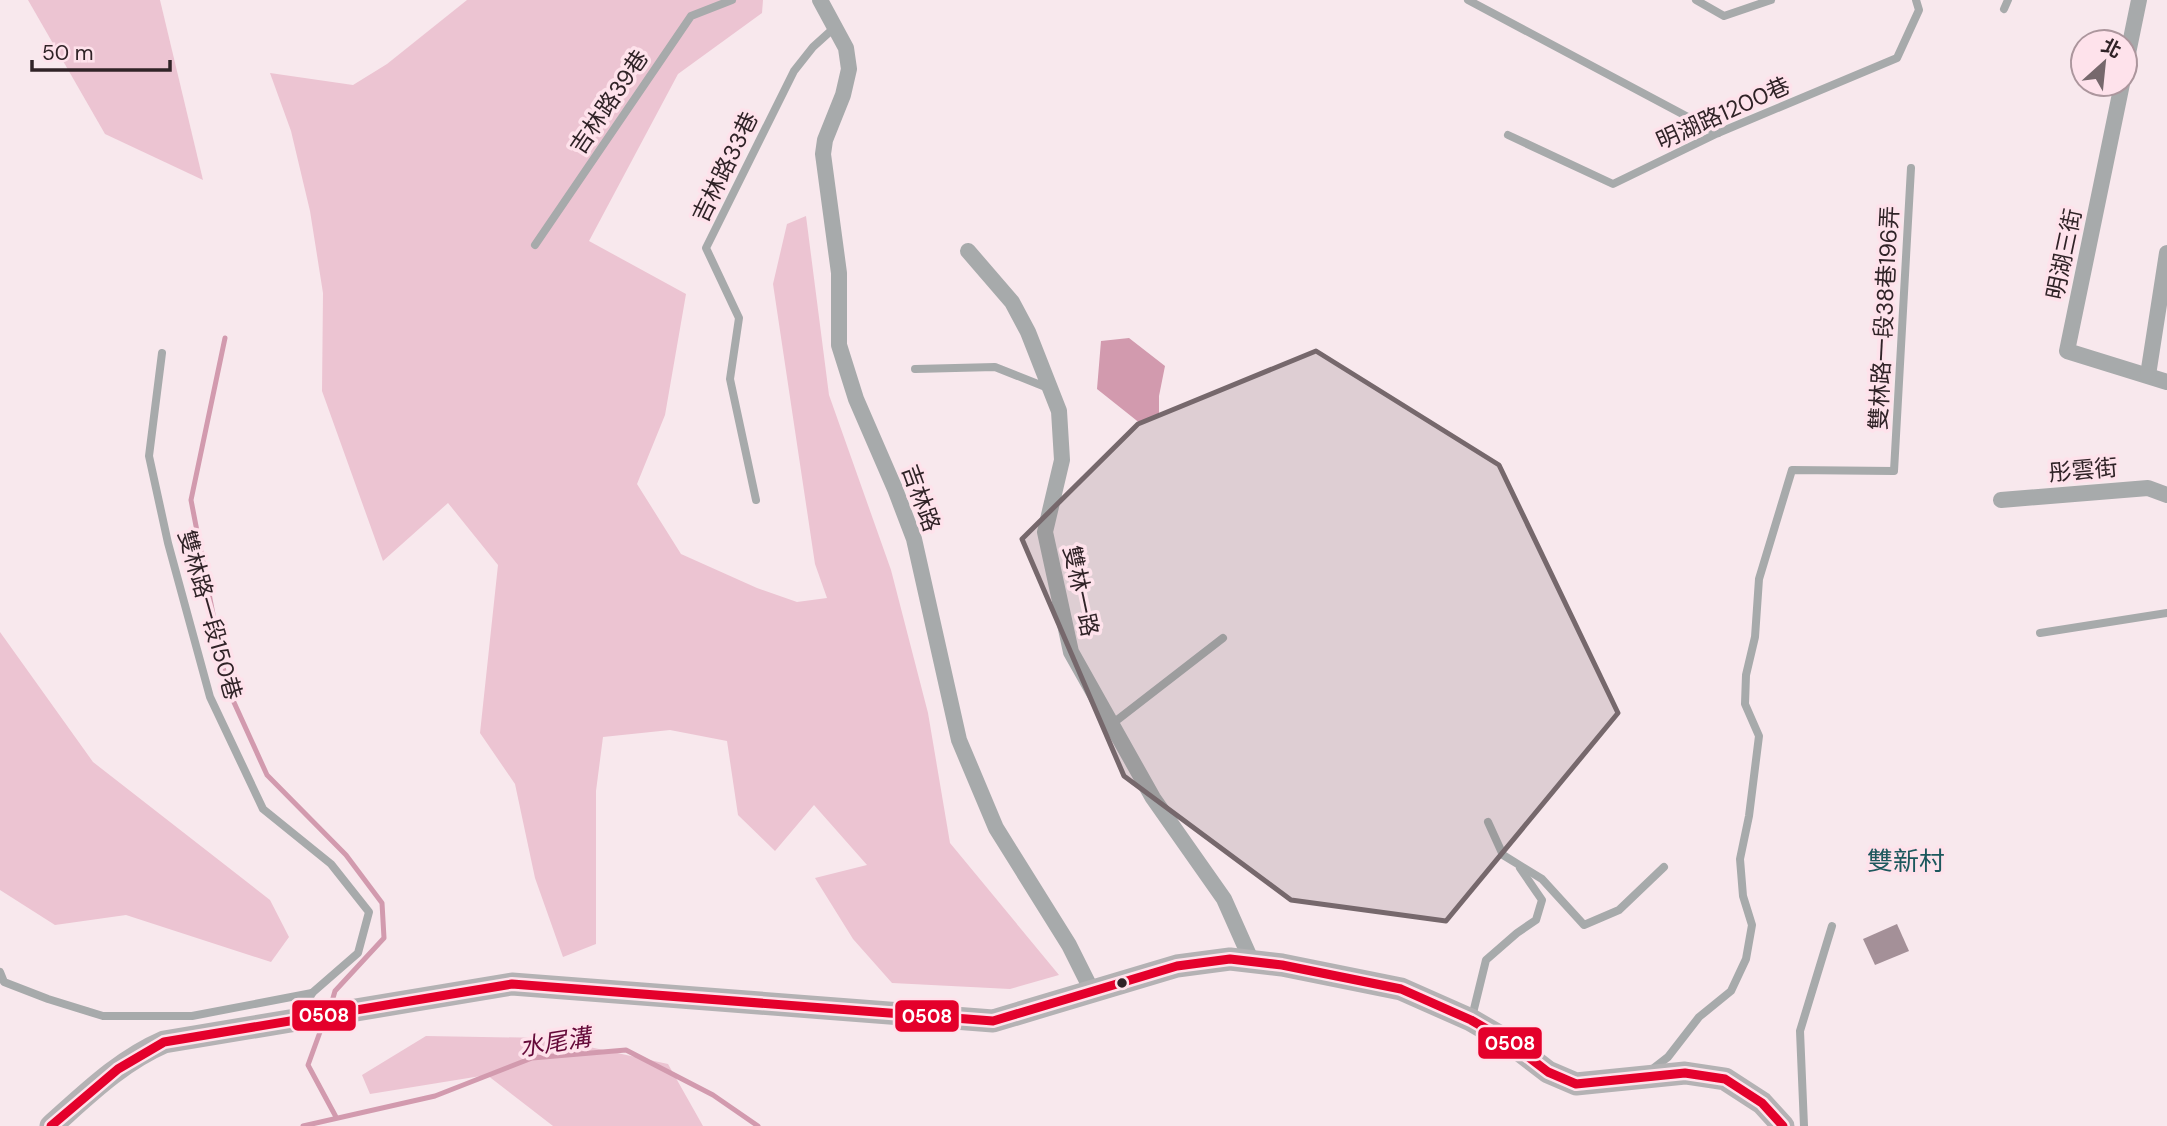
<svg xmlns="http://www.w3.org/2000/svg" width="2167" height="1126" font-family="'DM Sans','Noto Sans TC',sans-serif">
	<rect width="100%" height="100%" fill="#f8e8ed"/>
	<g fill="#ecc4d2">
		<polygon points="28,0 160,0 203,180 105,134"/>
		<polygon points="467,0 763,0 762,13 678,74 589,241 686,294 665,415 637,484 681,554 757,588 797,602 827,598 815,564 773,284 787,224 806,216 829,395 891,570 928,713 950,843 1059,975 1010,989 892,983 853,939 815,878 867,865 814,805 775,851 738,815 727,741 670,730 603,737 596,791 596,944 563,957 535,878 515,784 480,733 498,565 448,503 383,561 322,391 323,293 310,211 291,131 270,73 353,85 387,64"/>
		<polygon points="0,632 93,762 270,900 289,937 271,962 126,915 55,925 0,890"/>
		<polygon points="426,1036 548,1038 668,1064 703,1126 553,1126 487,1075 370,1094 362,1075"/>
	</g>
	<polygon fill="#d29aae" points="1129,338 1165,366 1159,396 1159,417 1141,424 1097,389 1101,341"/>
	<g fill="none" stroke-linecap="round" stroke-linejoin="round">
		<g stroke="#d29aae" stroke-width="5">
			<polyline points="225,338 191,500 227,687 267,775 346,855 382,903 384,938 335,991 333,998"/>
			<polyline points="320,1032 308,1065 336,1117"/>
			<polyline points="303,1126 435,1096 532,1058 626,1050 713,1095 758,1126"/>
		</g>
	</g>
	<polygon fill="#a49098" points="1897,924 1909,951 1875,965 1863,939"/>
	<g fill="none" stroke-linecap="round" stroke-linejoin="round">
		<g stroke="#a7aaab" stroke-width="8">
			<polyline points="1468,0 1718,133"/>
			<polyline points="1696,0 1724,16 1771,0"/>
			<polyline points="2004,9 2008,0"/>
			<polyline points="1508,135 1613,184 1718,133 1897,58 1919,10 1916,0"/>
			<polyline points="535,245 691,16 732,0"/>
			<polyline points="162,353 149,456 168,543 210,697 263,809 331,864 369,912 358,953 312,993 302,1014"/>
			<polyline points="915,369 995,367 1048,388"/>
			<polyline points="756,500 730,379 739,318 706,248 794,71 813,47 834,28"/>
			<polyline points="2040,633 2167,613"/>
			<polyline points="1112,724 1223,638"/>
			<polyline points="1488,822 1503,855 1542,879 1584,925 1619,910 1664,867"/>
			<polyline points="0,972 4,982 48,999 103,1016 192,1016 312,993"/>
			<polyline points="1472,1017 1486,960 1517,933 1536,920 1542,900 1520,868"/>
			<polyline points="1650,1071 1668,1057 1699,1017 1731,991 1746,959 1752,925 1743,896 1740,859 1749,816 1759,736 1745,704 1746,675 1755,637 1759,579 1792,470 1894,471 1911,168"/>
			<polyline points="1804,1126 1800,1031 1832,926"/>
		</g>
		<g stroke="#a7aaab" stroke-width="16">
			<polyline points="820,0 846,48 849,69 843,95 825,140 823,154 839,273 839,345 856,399 895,489 914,539 959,740 996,828 1069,945 1093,993"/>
			<polyline points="2125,68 2139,0"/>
			<polyline points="2122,84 2067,351 2167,382"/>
			<polyline points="968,251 1012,302 1028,332 1059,411 1062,460 1045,532 1071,652 1153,798 1224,899 1252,962"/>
			<polyline points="2148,375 2167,253"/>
			<polyline points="2001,500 2148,488 2167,495"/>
		</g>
		<path stroke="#b4b2b4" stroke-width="23" d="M51,1126C86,1095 120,1061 164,1042L512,984L993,1021L1177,966L1230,959L1282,965L1401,989L1471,1020L1509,1042L1548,1072L1576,1084L1685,1073L1725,1079L1762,1103L1783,1126"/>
		<g stroke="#fee2eb" stroke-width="14">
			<polyline id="bus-1" points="51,1126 118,1069 164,1042 512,984 993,1021 1177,966 1230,959 1282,965 1401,989 1471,1020 1509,1042 1548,1072 1576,1084 1685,1073 1725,1079 1762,1103 1783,1126"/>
		</g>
		<use href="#bus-1" stroke="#e4002b" stroke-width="9"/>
	</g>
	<path fill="#76686c" fill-opacity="0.2" stroke="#76686c" stroke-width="5" stroke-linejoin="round" d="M1316,351L1499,465L1618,713L1446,921L1291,900L1124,776L1022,539L1138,424Z"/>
	<circle fill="#302327" stroke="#fee2eb" stroke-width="2.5" cx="1122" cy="983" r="6"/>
	<g text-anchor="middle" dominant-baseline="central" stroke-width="7" stroke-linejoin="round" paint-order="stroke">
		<g font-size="23" fill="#302327" stroke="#fee2eb">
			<text transform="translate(609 102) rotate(-56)">吉林路39巷</text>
			<text transform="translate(1723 113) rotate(-24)">明湖路1200巷</text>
			<text transform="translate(725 167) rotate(-64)">吉林路33巷</text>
			<text transform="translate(2064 254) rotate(-78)">明湖三街</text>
			<text transform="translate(1884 318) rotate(-87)">雙林路一段38巷196弄</text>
			<text transform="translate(2083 470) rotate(-5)">彤雲街</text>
			<text transform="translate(921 498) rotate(70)">吉林路</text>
			<text transform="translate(1081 591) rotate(78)">雙林一路</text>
			<text transform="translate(210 615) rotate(74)">雙林路一段150巷</text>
		</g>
		<g font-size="24" font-style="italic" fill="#650a39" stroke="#fee2eb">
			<text transform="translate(555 1042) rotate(-9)">水尾溝</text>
		</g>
		<g font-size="26" fill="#1d585d" stroke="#fee2eb">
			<text x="1906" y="861">雙新村</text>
		</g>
	</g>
	<g stroke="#fee2eb" stroke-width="2.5">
		<rect x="291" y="999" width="66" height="33" rx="7" fill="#e4002b"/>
		<rect x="894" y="999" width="66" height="34" rx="7" fill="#e4002b"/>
		<rect x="1477" y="1026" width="66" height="34" rx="7" fill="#e4002b"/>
	</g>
	<g font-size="19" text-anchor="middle" font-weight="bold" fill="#fff">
		<text x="324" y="1022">0508</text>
		<text x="927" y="1023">0508</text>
		<text x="1510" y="1050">0508</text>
	</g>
	<g transform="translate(2104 63) rotate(27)"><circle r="33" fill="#fee2eb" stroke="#ac969d" stroke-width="2"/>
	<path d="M0-5L12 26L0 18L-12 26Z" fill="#76686c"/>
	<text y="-10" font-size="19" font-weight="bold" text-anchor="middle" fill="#302327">北</text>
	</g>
	<path d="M32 60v10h138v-10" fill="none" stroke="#302327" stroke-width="3.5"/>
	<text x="42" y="60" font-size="21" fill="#302327" stroke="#fee2eb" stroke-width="5" paint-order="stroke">50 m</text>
</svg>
